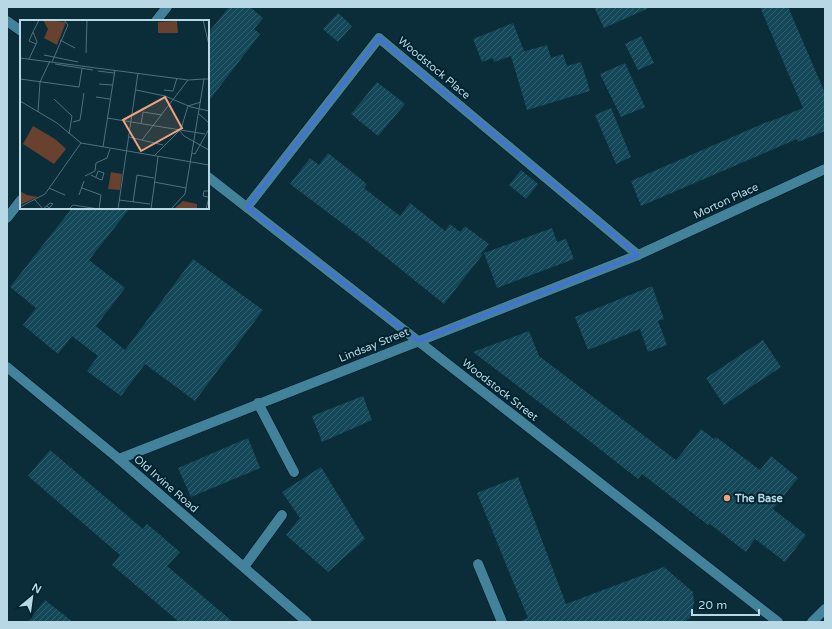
<svg xmlns="http://www.w3.org/2000/svg" width="832" height="629" font-family="'Varela Round',sans-serif">
	<defs>
		<pattern id="building-hatch" width="6" height="6" patternUnits="userSpaceOnUse"><rect width="6" height="6" fill="#144758"/><path d="M-1 1l2-2M0 6l6-6M5 7l2-2" fill="none" stroke="#346170"/></pattern>
	</defs>
	<rect width="100%" height="100%" fill="#0a2d39"/>
	<g fill="url(#building-hatch)">
		<polygon points="229,7 250,7 263,18 254,29 260,34 208,102 208,33"/>
		<polygon points="594,7 651,7 604,28"/>
		<polygon points="760,7 788,7 825,93 825,131 798,142 797,139 641,206 631,181 769,121 769,122 803,108"/>
		<polygon points="338,13 352,26 338,42 323,29"/>
		<polygon points="513,23 524,51 518,53 547,45 551,58 563,54 567,66 581,62 590,91 527,110 511,56 494,62 493,58 482,62 473,39"/>
		<polygon points="641,36 654,63 638,70 625,44"/>
		<polygon points="625,63 645,107 621,117 600,74"/>
		<polygon points="377,82 405,104 378,136 351,114"/>
		<polygon points="611,108 631,157 616,164 595,115"/>
		<polygon points="328,153 367,184 364,188 400,216 410,203 445,231 450,224 460,232 465,226 489,244 480,255 483,254 444,304 367,242 290,184 310,158 319,165"/>
		<polygon points="521,170 538,184 526,199 509,185"/>
		<polygon points="72,208 130,208 89,260 125,288 96,326 125,350 193,259 263,310 195,401 145,364 121,396 87,371 98,356 72,336 58,354 23,325 36,308 10,287"/>
		<polygon points="552,228 557,242 566,239 574,259 497,288 484,253"/>
		<polygon points="652,286 664,319 658,321 667,345 648,352 640,329 588,350 575,317"/>
		<polygon points="529,331 539,356 676,460 701,429 714,439 716,437 760,470 771,456 798,478 773,509 806,535 785,562 755,539 746,552 710,524 708,525 642,474 638,479 560,418 473,352"/>
		<polygon points="763,340 781,367 724,405 706,378"/>
		<polygon points="363,396 372,420 322,442 312,416"/>
		<polygon points="248,438 260,468 191,497 178,468"/>
		<polygon points="50,450 143,529 147,524 180,552 167,566 233,622 179,622 112,565 120,555 28,476"/>
		<polygon points="321,467 365,539 328,572 286,535 300,518 282,492"/>
		<polygon points="518,477 566,604 664,567 693,592 694,603 690,618 684,622 523,622 522,620 528,618 477,493"/>
		<polygon points="45,600 73,622 28,622"/>
	</g>
	<g fill="none" stroke-linecap="round" stroke-linejoin="round">
		<g stroke="#02141b" stroke-width="11">
			<g id="lane">
				<polyline points="258,403 294,472"/>
				<polyline points="478,564 502,622"/>
				<polyline points="244,567 282,515"/>
			</g>
		</g>
		<g stroke="#02141b" stroke-width="11">
			<g id="street">
				<polyline points="7,21 21,31"/>
				<polyline points="208,177 778,622"/>
				<polyline points="247,207 379,38 638,255"/>
				<polyline points="7,367 119,459 307,622"/>
				<polyline points="119,459 638,255 825,169"/>
				<polyline points="812,622 825,609"/>
			</g>
		</g>
		<g stroke="#02141b" stroke-width="11">
			<g id="secondary">
				<polyline points="156,21 167,7"/>
				<polyline points="7,218 21,200"/>
			</g>
		</g>
		<use href="#lane" stroke="#42829a" stroke-width="10"/>
		<use href="#street" stroke="#42829a" stroke-width="10"/>
		<use href="#secondary" stroke="#42829a" stroke-width="10"/>
	</g>
	<path fill="none" stroke="#4470db" stroke-width="3" stroke-linejoin="round" d="M379,38L638,255L418,341L247,207Z"/>
	<circle fill="#f1a17c" stroke="#00232f" stroke-width="1.5" cx="727" cy="498" r="4"/>
	<g text-anchor="middle" dominant-baseline="central" stroke-width="4" stroke-linejoin="round" paint-order="stroke">
		<g font-size="11" fill="#b9d8e5" stroke="#00232f">
			<text transform="translate(434 68) rotate(40)">Woodstock Place</text>
			<text transform="translate(726 201) rotate(-25)">Morton Place</text>
			<text transform="translate(374 345) rotate(-22)">Lindsay Street</text>
			<text transform="translate(500 390) rotate(38)">Woodstock Street</text>
			<text transform="translate(166 484) rotate(41)">Old Irvine Road</text>
		</g>
		<g font-size="11" font-weight="bold" fill="#b9d8e5" stroke="#00232f" text-anchor="start">
			<text x="735" y="498">The Base</text>
		</g>
	</g>
	<g transform="translate(20 20)">
		<rect width="189" height="189" fill="#0a2d39"/>
		<path d="M0,171L7,175L18,177L0,185Z" fill="#68412f"/>
		<path d="M23,0L46,2L37,25L24,18L28,9ZM157,1L158,13H138V2ZM13,106L35,119L46,129L34,144L3,124ZM91,152L102,154L100,170L88,169ZM163,181L177,184V189H154Z" fill="#68412f"/>
		<path fill="none" stroke="#50717e" stroke-width="1" d="M183,0L189,25M13,12L9,21L16,24M40,20L55,28M66,33L67,0M24,35L58,42M0,38L168,60L184,59M9,39L17,22L13,12L19,0M32,42L48,5L44,0M35,44L73,50M78,51L94,53M0,59L59,67L62,49M79,64L92,65M116,70L145,76L171,87L189,91M144,70L153,71L157,58M76,77L90,79M34,79L52,96L49,114M0,81L37,103L61,123L189,145M168,86L181,82M18,92L20,62L30,41M179,94L189,103M87,98L185,114M53,102L60,100L64,73M121,104L123,92L142,95M159,110L164,116L189,130M109,117L143,125M122,120L168,60M83,127L95,50M172,133L175,134L189,109M134,136L161,109L168,86M71,155L79,159L82,160L84,153L78,151L76,157M65,156L75,151L76,143L87,138L90,129M134,162L166,168M29,168L45,175M62,168L81,175L79,189M59,175L64,161M188,177L183,176L184,171H189M15,180L23,189L30,183L33,184L29,188L27,186M99,180L130,184M113,182L117,155L134,158M0,187L25,174L61,123M49,189L53,185L79,189M98,189L118,53M131,189L138,137M151,189L165,174L184,59H189M186,189L189,177"/>
		<path fill="#f1a17c" fill-opacity="0.15" stroke="#f1a17c" stroke-width="2" d="M145,77L162,108L121,131L103,100Z"/>
		<rect width="189" height="189" fill="none" stroke="#b9d8e5" stroke-width="2"/>
	</g>
	<rect width="832" height="629" fill="none" stroke="#b9d8e5" stroke-width="16"/>
	<g transform="translate(32 597) rotate(29)" stroke="#00232f" stroke-width="3" paint-order="stroke">
	<path d="M0-3L7 15L0 10L-7 15Z" fill="#b9d8e5"/>
	<text y="-6" font-size="11" font-weight="bold" text-anchor="middle" fill="#b9d8e5">N</text>
	</g>
	<path d="M692 609v6h67v-6" fill="none" stroke="#b9d8e5" stroke-width="2"/>
	<text x="698" y="609" font-size="12" fill="#b9d8e5" stroke="#00232f" stroke-width="3" paint-order="stroke">20 m</text>
</svg>
